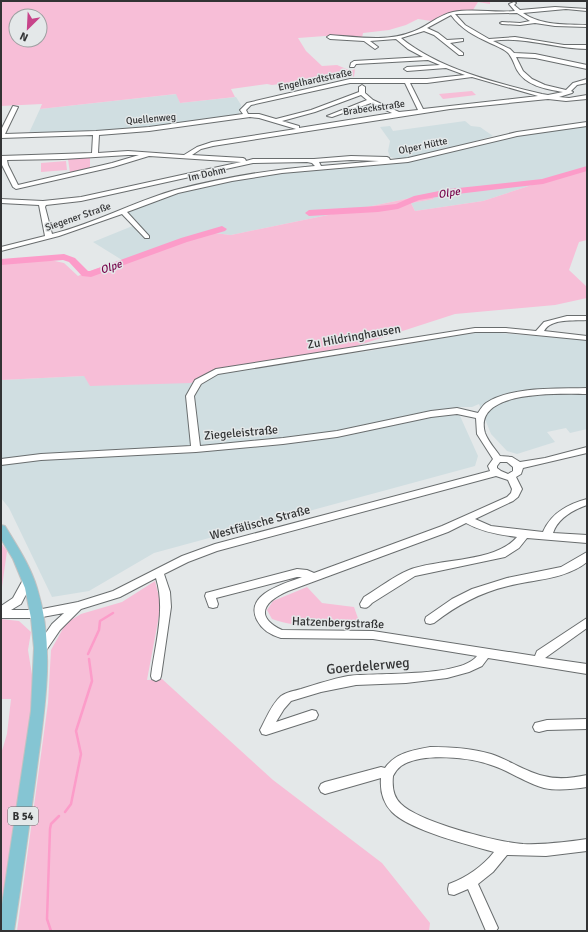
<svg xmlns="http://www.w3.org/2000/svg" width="588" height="932" font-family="Signika,sans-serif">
	<rect width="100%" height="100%" fill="#e4e8e9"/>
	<g fill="#d0dee1">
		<polygon points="177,94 180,103 236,97 241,105 239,114 177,124 95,131 29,133 40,109"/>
		<polygon points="465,121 471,126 480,127 493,136 449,149 399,159 390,157 388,151 390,141 380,127 390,126 393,131"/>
		<polygon points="587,124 587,167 483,201 415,211 411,203 434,199 430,194 231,235 205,232 122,260 93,242 135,225 123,211 176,192 246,176 394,162 499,139"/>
		<polygon points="487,332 587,340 587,429 570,433 566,428 547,432 555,442 517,454 507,451 491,434 479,404 472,407 456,407 478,456 475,466 154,553 89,591 52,597 9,508 1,498 1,380 84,376 191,383 216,373 369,351 466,334"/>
	</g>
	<g fill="#f7bed7" fill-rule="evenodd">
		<path d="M1,1H490V4L478,2L473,10L451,13L431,21L418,19L406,25L389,30L363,33L362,38L325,36L298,38L306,51L322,66L337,65L351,71L355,69L354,77L351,74L272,85L267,84L231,89L235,97L180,103L176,94L40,109L42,104L1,106ZM16,16H40V40H16Z"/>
		<polygon points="472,91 476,95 443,99 439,94"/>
		<polygon points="90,157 90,168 70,173 68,159"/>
		<polygon points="66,161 67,170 41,172 41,163"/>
		<polygon points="587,167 587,240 579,242 569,270 587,287 587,298 555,305 455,314 347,349 215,371 191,383 90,386 84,376 1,380 1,263 50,260 64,263 78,276 87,272 205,232 231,235 430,194 434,199 411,203 415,211 483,201"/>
		<polygon points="1,543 7,551 1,594"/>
		<polygon points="155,581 161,605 147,680 162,679 273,780 382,863 430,923 429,931 17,931 48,703 51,650 66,623 81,614 122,602"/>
		<path d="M307,587L322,603L354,607L360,624C331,625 299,629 272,619L267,610L273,601Z"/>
		<polygon points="1,619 19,621 31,632 28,650 35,694 1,919 1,754 7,734 11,699 1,699"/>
	</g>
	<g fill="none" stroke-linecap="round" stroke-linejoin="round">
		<g stroke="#fc9cc9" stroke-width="2.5">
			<polyline points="88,654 99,630 100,621 113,613"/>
			<polyline points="65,812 71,804 81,754 76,731 92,681 89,659"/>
			<polyline points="51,931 47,919 50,829 51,824 59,816"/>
		</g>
		<g fill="#fc9cc9" fill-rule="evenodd">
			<polygon points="587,166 587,171 543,184 449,195 419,200 398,209 378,212 309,216 305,213 309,210 378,206 396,204 414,196 449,189 542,179"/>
			<polygon points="222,226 227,229 225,231 187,242 91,277 82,276 69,262 63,260 1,265 1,259 64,254 75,258 88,271 90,271 181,238"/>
		</g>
		<g stroke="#696d6e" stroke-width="2">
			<g id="minor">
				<path d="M514,2L516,3L514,5L520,10L555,7L587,9V11L566,9L523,13C542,26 565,24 587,25V27L555,26L535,23L520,25L502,24L500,23L502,22L520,23L530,21L517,13L455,14L465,25L489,39L515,37L564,45H587V49C556,49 524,36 493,41L510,49L514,53L535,54L587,65V69L535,58L516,57L523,71L532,79L545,85L566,90L573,83L587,79V83L577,85L571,91L573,92L572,93L559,97L569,98L587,95V99L566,101L548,99L450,109L213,146L201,149L192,155L243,158L245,159L246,161L253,159H314L351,156L387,157L389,158L390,160L408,158L517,132L587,122V126L517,136L408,162L282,173L232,181L178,193L127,212L149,236V238H145L122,214L59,236L1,251V247L45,236L39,205L1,203V199L43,201L81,197L241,162L149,156L113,167L16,189L13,187L2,165L1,156L92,153L93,135L1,138V130L13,106L18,107L5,134L96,131L149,127L243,114L240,110L247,103L350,79H427L465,75L446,68L407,71L404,69L407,67L440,65L428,60L356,64L354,67H350L351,63L354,61L423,57L408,49L396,39L370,41L378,47L375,49L364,41L330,39L327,37L330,35C357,37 387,42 412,32C427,27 438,15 453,12C473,8 494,13 515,11L509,4ZM451,15C461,29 475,36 490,43C496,46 502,48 507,52C512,56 514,64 517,70C526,86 546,89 563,92L548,95L542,94C496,83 439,69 401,38L424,31L434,35L459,55H463V53L450,43L463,41V39L447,40L438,33L427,28ZM472,77L538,96L423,109L410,83H427ZM350,83H405L418,110L399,112L373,100L365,93V87L362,85L359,87V92L311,110L276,119L259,114H248L246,110L251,105ZM361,95L367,100L327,116L332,117L371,103L392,113L299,128V126L282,121L315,112ZM250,117L259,118L296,129L212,142L197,147L184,155L128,151L98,153L99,135L149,131ZM128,155H139L112,163L18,185L8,165L7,160L63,159ZM351,160L379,161L321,166L319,162ZM307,162L312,163L315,166C268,170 221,178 175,190C133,202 94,224 52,234L45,207L46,205L81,201L253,163Z"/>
				<path d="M567,316H587V320C574,321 551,318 544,331L587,336V340L506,332H475L218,374L201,384L194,396L200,446L283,438L337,431L431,411L457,408L478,413C480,410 483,405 486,403C512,386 557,389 587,388V394C562,394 472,389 485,433C488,441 495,449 500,456L512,457L520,462L545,458L587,447V453L523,468L521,474L516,477L522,489L518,497L513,501L475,519L491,526L543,532C551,513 568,504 587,499V505C573,510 558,518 553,533L587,535V543L527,538L519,548L505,557L415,576L372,603C368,607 367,609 361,607L360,604L364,597C379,588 394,576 409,570C440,558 495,563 517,537C500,535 482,532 466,523L448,532L288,591C265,601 253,616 282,630L373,631L535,656L537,651L587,618V628L545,658L587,664V674L488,658L482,666L469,672L447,678L406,683L356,685L321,692L291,701L284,709L276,722L312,710L316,711L318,715L316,719L266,735L262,734L260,730C266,719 271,705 281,696C287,692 294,691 301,689C317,684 332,679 348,676C376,672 460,678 477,656L373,639L281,638C271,635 262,630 257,620C244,594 284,584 302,577H297L216,598L218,604L217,607L213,608L209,607L205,596L206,593L297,569L307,570L314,573L442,526L507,497L511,493L512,489L508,480L496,476L217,551L188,562L164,574L170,592L171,607L161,676L160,679L156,681L152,679L151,676C155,644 166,610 156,578L120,597L81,609L60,630L45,652L41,653L37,652L36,649L37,646L52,624L64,613L37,618H1V606L13,598L24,578L28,577L32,578L33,581L21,604L11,610H37L78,602L113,591L182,556L215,544L490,471L488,466L493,459L477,434L476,418L457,414L431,417L337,437L283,444L196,452L41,460L1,465V459L41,454L191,446L186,396L195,380L216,369L475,328H506L536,331L544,322ZM500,462H507L513,467V471L508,474L501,471L497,468V466Z"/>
				<path d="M587,552V562C564,580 535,579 508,586C479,593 457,605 434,623L430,624L426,623L425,620L426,617L452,599L472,589L507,578L561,567Z"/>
				<polygon points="587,719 587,729 547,730 539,732 535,731 533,727 535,723 547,720"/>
				<path d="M430,747C451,747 471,748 491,754C509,760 526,772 544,776C558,780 573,778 587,775V787C573,789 558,791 544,788C526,783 511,772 494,766C471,757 421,752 401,766C397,769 395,772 393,776C392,786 393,797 401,804C419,822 496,842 523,844C544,845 566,842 587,839V851L546,856L507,855L493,872L478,884L498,928L496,931H486L468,889L454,895L449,894L448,889L449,884C467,877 482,867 494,852C469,845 409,830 392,812C383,803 380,790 381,778L325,794L321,792L319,788L321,784L325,782L381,767L385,768C395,753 413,750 430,747Z"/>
			</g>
		</g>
		<g stroke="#c2c2c2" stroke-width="2">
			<path id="major" d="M1,525L5,526C17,546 30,565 37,588C56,648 44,713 36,775C29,827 22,879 14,931H1V911L31,711L34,648L31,618L25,588L13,559L1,539Z"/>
		</g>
		<use href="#minor" fill="#fff" fill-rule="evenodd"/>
		<use href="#major" fill="#85c5d3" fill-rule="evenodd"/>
	</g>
	<g text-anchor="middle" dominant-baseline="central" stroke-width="3" stroke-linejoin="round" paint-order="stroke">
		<g font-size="10" fill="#323334" stroke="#e4e8e9">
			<text transform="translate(315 80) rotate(-12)">Engelhardtstraße</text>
			<text transform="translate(374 108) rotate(-8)">Brabeckstraße</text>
			<text transform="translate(151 119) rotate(-5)">Quellenweg</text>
			<text transform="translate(423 146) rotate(-12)">Olper Hütte</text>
			<text transform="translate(207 174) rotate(-13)">Im Dohm</text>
			<text transform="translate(78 217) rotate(-19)">Siegener Straße</text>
		</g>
		<g font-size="11" font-style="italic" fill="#750049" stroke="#e4e8e9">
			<text transform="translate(449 193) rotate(-10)">Olpe</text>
			<text transform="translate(111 267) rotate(-19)">Olpe</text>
		</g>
		<rect fill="#e4e8e9" stroke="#67696a" stroke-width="1" x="8" y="807" width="30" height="18" rx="3"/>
		<g font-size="11" font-weight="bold" fill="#323334">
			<text x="23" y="816">B 54</text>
		</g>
		<g font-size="12" fill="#323334" stroke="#e4e8e9">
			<text transform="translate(354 337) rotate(-10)">Zu Hildringhausen</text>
			<text transform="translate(241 433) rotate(-5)">Ziegeleistraße</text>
			<text transform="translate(260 523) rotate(-15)">Westfälische Straße</text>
			<text transform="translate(338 623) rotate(2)">Hatzenbergstraße</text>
		</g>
		<g font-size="14" fill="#323334" stroke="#e4e8e9">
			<text transform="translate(368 666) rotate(-5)">Goerdelerweg</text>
		</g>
	</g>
	<rect width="588" height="932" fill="none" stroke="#323334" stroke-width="4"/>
	<g transform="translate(28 28) rotate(204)"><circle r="19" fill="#e4e8e9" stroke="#9da0a1"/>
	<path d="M0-3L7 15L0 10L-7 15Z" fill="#c7448a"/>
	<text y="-6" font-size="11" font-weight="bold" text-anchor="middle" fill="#323334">N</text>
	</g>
</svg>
